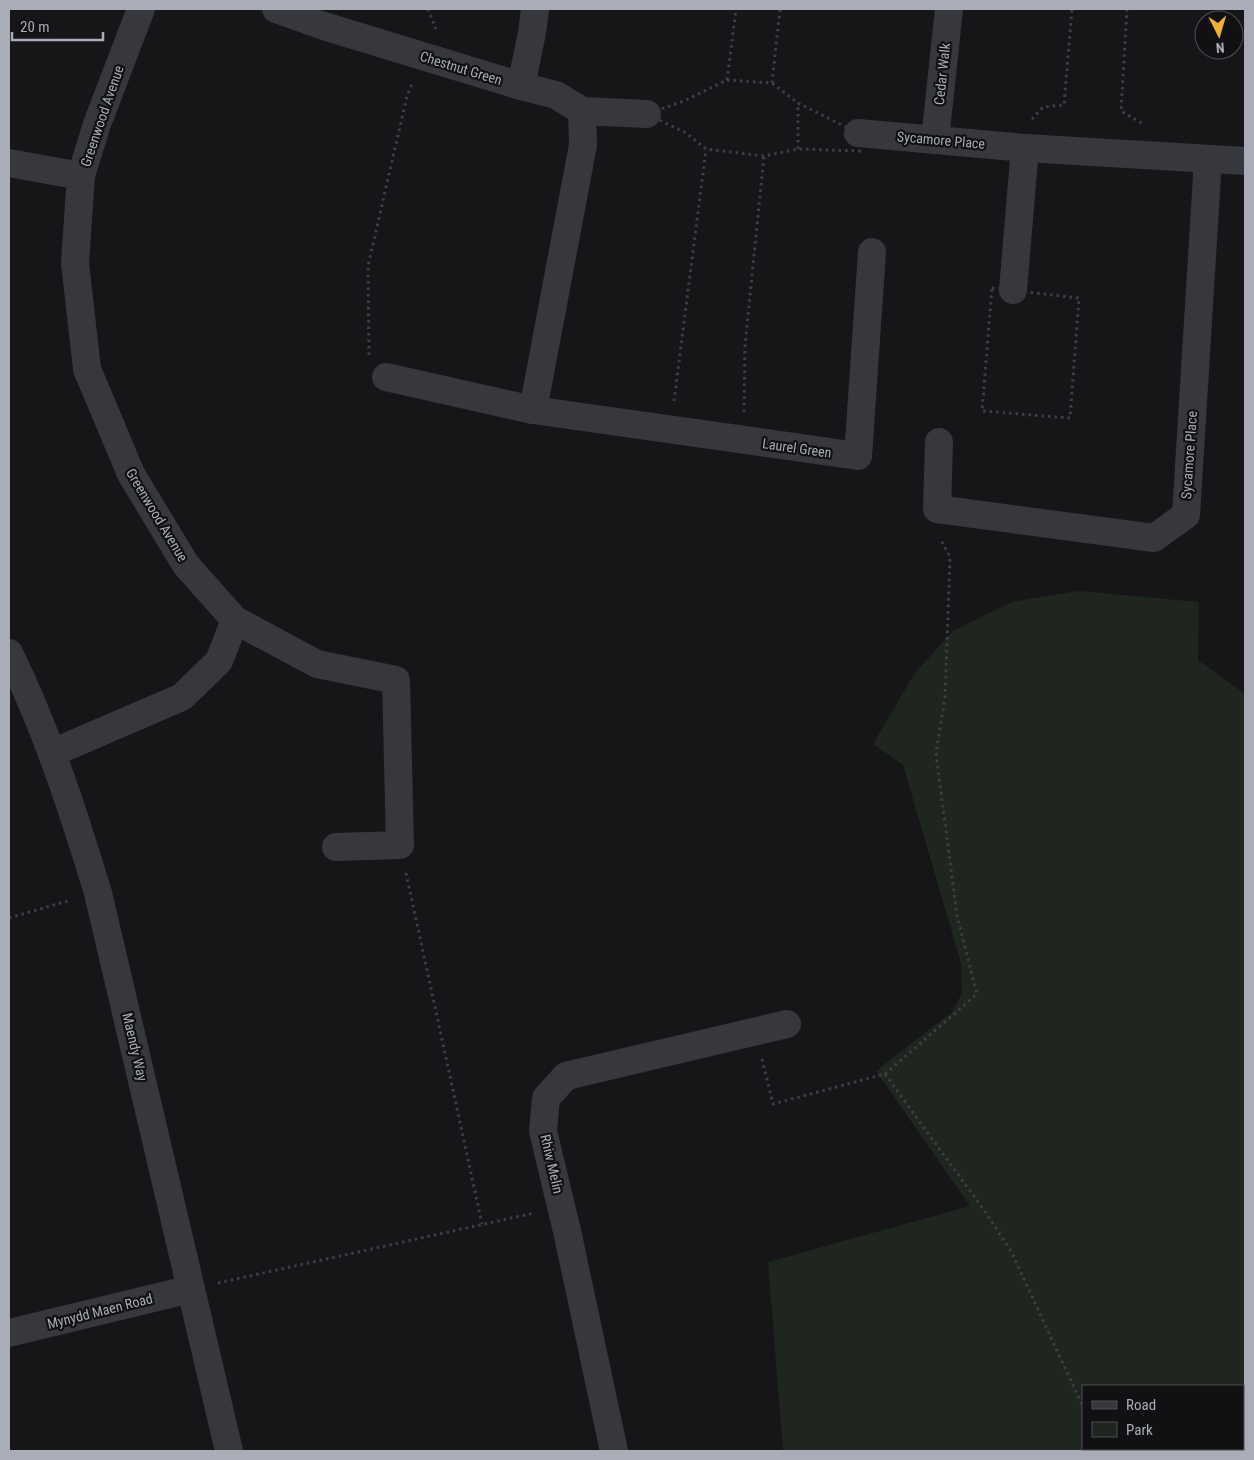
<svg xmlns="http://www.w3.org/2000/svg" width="1254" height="1460" font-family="'Roboto Condensed',sans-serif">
	<rect width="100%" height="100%" fill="#161618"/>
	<path fill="#1e261f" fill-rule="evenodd" d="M1079,591L1199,602L1198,660L1245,694V1451H783L768,1262L970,1206L876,1071L952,1012L962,993L961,963L903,765L873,744L914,674L953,631L1012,602ZM1083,1386H1243V1449H1083Z"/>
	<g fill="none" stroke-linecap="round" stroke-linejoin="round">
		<g stroke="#3d3f44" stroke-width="3" stroke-dasharray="2.5 4" stroke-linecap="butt">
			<polyline points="428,9 436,29"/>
			<polyline points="1127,9 1121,111 1145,125"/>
			<polygon points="727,80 772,83 798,103 858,133 860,151 798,149 764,156 706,149 686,133 647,114 684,101"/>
			<polyline points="727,80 736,9"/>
			<polyline points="772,83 780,9"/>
			<polyline points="1032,119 1043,107 1064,105 1072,9"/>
			<polyline points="798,149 798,103"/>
			<polygon points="992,288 1079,298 1070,418 982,411"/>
			<polyline points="369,355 368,266 407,96 412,84"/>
			<polyline points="674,401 706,149"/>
			<polyline points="744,412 745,345 764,156"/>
			<polyline points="406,873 482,1224"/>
			<polyline points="9,918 71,900"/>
			<polyline points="762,1059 773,1104 885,1074 986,1213 1011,1251 1083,1407"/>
			<polyline points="885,1074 977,994 957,916 936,753 945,698 950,557 941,540"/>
			<polyline points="218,1283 534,1213"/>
			<polyline points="1102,1449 1103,1451"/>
		</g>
		<g stroke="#37383d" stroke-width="28">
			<polyline points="141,9 97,124 81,176 75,263 87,369 131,474 186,565 235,620 317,664 396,680 400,845 336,847"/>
			<polyline points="276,9 327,27 521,86 556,95 582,111 647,114"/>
			<polyline points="521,86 532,33 535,9"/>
			<polyline points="858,133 1025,148 1245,161"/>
			<polyline points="935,140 949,9"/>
			<polyline points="9,163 81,176"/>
			<polyline points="1013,290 1025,148"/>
			<polyline points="386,377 533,410 858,456 872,252"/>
			<polyline points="533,410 583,145 582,111"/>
			<polyline points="939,442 937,509 1154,538 1186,515 1208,160"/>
			<path d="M9,653C47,730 73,811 98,893L229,1451"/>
			<polyline points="52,753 182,697 219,661 235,620"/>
			<polyline points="9,1333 191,1289"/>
			<polyline points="614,1451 567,1231 543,1131 546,1098 566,1076 787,1024"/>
		</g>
	</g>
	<g text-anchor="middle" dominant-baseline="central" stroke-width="4.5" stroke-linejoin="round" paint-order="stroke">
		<g font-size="14" fill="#a8adb8" stroke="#111113">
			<text transform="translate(461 68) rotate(17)">Chestnut Green</text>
			<text transform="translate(942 74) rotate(-84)">Cedar Walk</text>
			<text transform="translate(102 116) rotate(-71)">Greenwood Avenue</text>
			<text transform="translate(941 140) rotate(5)">Sycamore Place</text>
			<text transform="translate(797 448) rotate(8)">Laurel Green</text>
			<text transform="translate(1189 455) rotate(-86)">Sycamore Place</text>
			<text transform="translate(157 515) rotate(59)">Greenwood Avenue</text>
			<text transform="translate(135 1047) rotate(77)">Maendy Way</text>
			<text transform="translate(552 1164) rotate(77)">Rhiw Melin</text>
			<text transform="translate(100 1311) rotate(-14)">Mynydd Maen Road</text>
		</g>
	</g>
	<rect width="1254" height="1460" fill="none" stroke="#a8adb8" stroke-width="20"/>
	<rect x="1082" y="1385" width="162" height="65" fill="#111113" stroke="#4d4f55"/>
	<rect x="1092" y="1401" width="25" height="8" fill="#37383d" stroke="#4d4f55"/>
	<text x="1126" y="1410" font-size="15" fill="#a8adb8">Road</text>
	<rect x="1092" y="1422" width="25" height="15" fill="#1e261f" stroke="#4d4f55"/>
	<text x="1126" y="1435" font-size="15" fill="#a8adb8">Park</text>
	<g transform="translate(1219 35) rotate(175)"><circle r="24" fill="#111113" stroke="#4d4f55"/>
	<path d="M0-4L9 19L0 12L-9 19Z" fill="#f2b134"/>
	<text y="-8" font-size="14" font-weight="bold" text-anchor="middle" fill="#a8adb8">N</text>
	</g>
	<path d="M12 32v8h91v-8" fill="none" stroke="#a8adb8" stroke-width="2.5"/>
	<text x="20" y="32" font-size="15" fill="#a8adb8" stroke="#111113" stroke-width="4" paint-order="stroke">20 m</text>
</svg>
